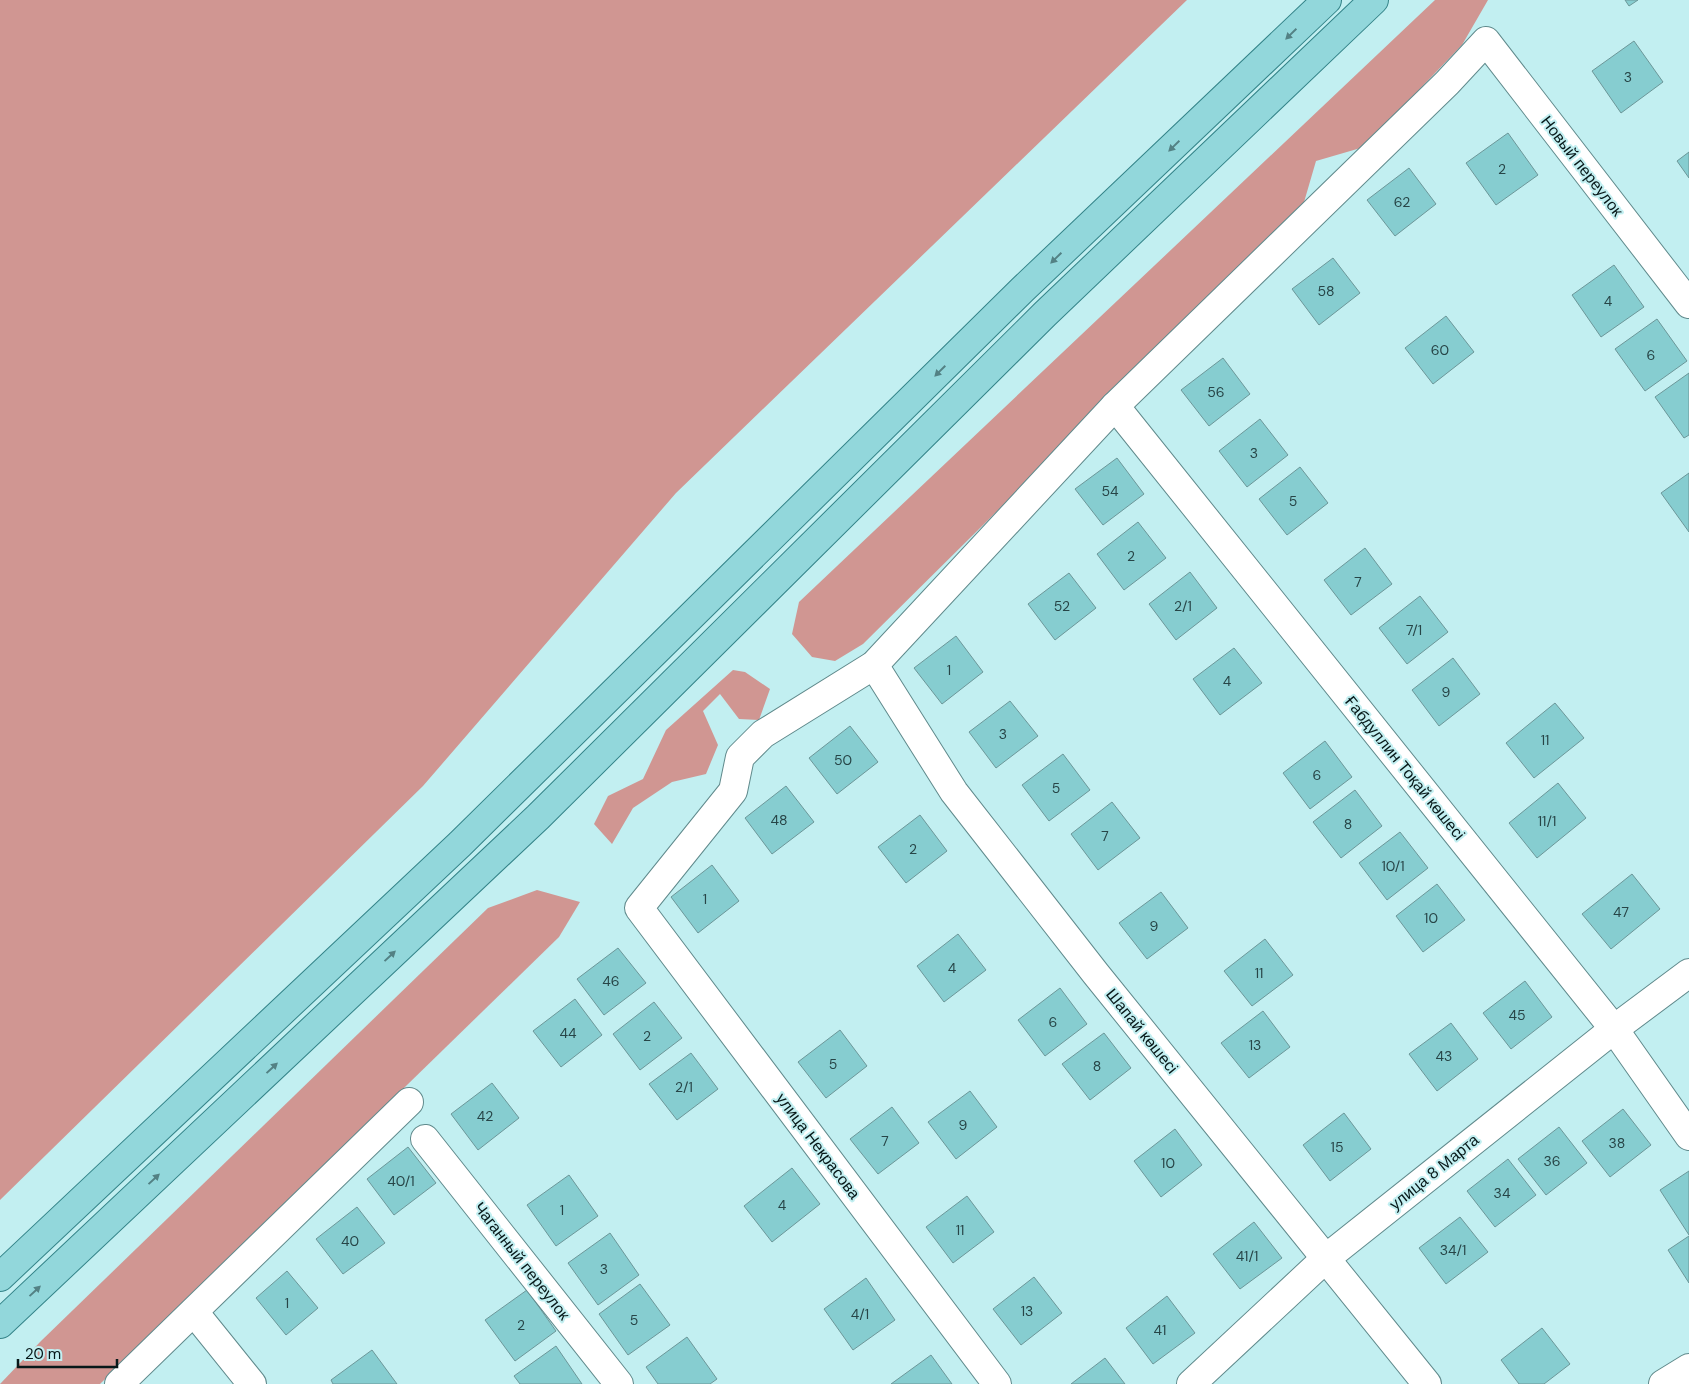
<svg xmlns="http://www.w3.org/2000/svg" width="1689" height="1384" font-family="'DM Sans',sans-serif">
	<rect width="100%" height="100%" fill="#c2eff1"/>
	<g fill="#d09692">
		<polygon points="0,0 1187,0 676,493 423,786 0,1200"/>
		<polygon points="1435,0 1488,0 1462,45 1364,147 1316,161 1302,209 863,644 835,661 812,657 792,634 799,602"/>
		<polygon points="733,670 745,672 770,689 759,720 739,719 720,694 703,711 718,745 706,774 672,782 633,808 612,844 594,824 608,796 643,779 666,730"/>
		<polygon points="537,890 580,902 559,937 100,1384 0,1384 41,1341 488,908"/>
	</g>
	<g fill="#86cdd0" stroke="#6c9799">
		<polygon points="1625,0 1638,0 1629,6"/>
		<polygon points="1634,41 1663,82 1621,113 1592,71"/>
		<polygon points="1508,133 1538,175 1496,205 1466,163"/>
		<polygon points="1689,152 1689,178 1677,161"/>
		<polygon points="1409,168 1436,204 1395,236 1367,200"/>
		<polygon points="1333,258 1360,293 1319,325 1292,289"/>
		<polygon points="1614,265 1644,307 1601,337 1572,295"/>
		<polygon points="1446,316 1474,352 1433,384 1405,348"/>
		<polygon points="1657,319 1687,361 1645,391 1615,349"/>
		<polygon points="1223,358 1250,394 1209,426 1181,390"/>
		<polygon points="1689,373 1689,435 1684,438 1655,397"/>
		<polygon points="1260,419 1288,455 1247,487 1219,451"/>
		<polygon points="1117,458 1144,494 1103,525 1075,489"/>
		<polygon points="1300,467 1328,503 1287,535 1259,499"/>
		<polygon points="1689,473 1689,532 1661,493"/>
		<polygon points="1138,522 1166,558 1124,590 1097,554"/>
		<polygon points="1365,548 1392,584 1351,615 1324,580"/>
		<polygon points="1190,572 1217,608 1176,640 1149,604"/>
		<polygon points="1069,573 1096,608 1055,640 1028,604"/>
		<polygon points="1420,596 1448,632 1407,664 1379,628"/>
		<polygon points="956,636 983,672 942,704 914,668"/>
		<polygon points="1234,648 1262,683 1220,715 1193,679"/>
		<polygon points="1453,658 1480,694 1439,726 1412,690"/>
		<polygon points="1010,701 1038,736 996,768 969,732"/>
		<polygon points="1555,703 1584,738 1534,778 1506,743"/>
		<polygon points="850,726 878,762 837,794 809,758"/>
		<polygon points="1325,741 1352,777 1310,809 1283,773"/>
		<polygon points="1063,754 1090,790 1049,821 1022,785"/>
		<polygon points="1558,783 1586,818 1537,858 1509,823"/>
		<polygon points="786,786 814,822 772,854 745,818"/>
		<polygon points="1355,790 1382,826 1341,858 1313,822"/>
		<polygon points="1112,802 1140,838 1098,870 1071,834"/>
		<polygon points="920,815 947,851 906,883 878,847"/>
		<polygon points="1400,832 1428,868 1387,900 1359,863"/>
		<polygon points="712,865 739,901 698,933 671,897"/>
		<polygon points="1632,874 1660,909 1611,949 1582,914"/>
		<polygon points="1437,884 1465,920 1423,952 1396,916"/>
		<polygon points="1161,892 1188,928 1147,959 1119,923"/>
		<polygon points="958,934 986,970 944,1002 917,966"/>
		<polygon points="1265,939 1293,975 1252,1006 1224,971"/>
		<polygon points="618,948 646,983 604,1015 577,979"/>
		<polygon points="1525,981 1552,1017 1511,1049 1483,1013"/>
		<polygon points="1060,988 1087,1024 1045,1056 1018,1020"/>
		<polygon points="575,999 602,1035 561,1067 533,1031"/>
		<polygon points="654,1002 682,1038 640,1070 613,1034"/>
		<polygon points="1263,1011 1290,1047 1249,1078 1221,1043"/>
		<polygon points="1451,1023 1478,1059 1437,1091 1409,1054"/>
		<polygon points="840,1030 867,1066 826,1098 798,1062"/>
		<polygon points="1104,1033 1131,1068 1090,1100 1062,1064"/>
		<polygon points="691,1053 718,1089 677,1120 649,1084"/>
		<polygon points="492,1083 519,1118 478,1150 451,1114"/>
		<polygon points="970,1091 997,1127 956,1159 928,1122"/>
		<polygon points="892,1107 919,1143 878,1174 850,1139"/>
		<polygon points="1623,1109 1651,1145 1610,1177 1582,1141"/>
		<polygon points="1344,1113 1371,1149 1330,1181 1303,1145"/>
		<polygon points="1559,1127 1587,1163 1546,1195 1518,1159"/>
		<polygon points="1175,1129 1202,1165 1161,1197 1134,1161"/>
		<polygon points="408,1147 436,1183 394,1215 367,1179"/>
		<polygon points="1508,1159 1536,1195 1495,1227 1467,1191"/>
		<polygon points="792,1168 820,1204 772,1242 744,1206"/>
		<polygon points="1689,1171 1689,1235 1660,1190"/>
		<polygon points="569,1175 598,1216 556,1246 527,1205"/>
		<polygon points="967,1196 994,1232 953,1263 926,1227"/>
		<polygon points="357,1207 385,1243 343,1274 316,1239"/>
		<polygon points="1460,1217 1488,1252 1446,1284 1419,1248"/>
		<polygon points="1254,1222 1282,1258 1240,1289 1213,1254"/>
		<polygon points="610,1233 639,1275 598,1305 568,1263"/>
		<polygon points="1689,1236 1689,1283 1668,1250"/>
		<polygon points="287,1271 318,1308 286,1335 256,1298"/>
		<polygon points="1034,1277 1062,1313 1021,1345 993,1309"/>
		<polygon points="866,1278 895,1320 853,1350 824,1309"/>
		<polygon points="640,1284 670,1325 628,1355 599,1314"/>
		<polygon points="527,1290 556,1331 515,1361 485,1320"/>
		<polygon points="1167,1296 1195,1333 1153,1364 1126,1328"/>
		<polygon points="1542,1328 1570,1364 1544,1384 1519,1384 1501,1360"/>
		<polygon points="687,1337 717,1379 710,1384 658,1384 646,1367"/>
		<polygon points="556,1346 582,1384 520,1384 514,1376"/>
		<polygon points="372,1350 397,1384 333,1384 331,1380"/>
		<polygon points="931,1355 952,1384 891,1384"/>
		<polygon points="1105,1358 1125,1384 1071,1384"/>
	</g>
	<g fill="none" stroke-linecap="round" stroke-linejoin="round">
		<g stroke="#608a8c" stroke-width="30">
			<g id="minor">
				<polyline points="1115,406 1614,1029 1689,1136"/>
				<polyline points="874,665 954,792 1096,974 1427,1384"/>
				<polyline points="425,1139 619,1384"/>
				<polyline points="194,1312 252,1384"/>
				<polyline points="119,1384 409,1102"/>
				<polyline points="997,1384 639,908 733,791 740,757 763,734 874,665 1115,406 1447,83 1486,41 1689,304"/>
				<polyline points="1191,1384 1325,1259 1614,1029 1689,973"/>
				<polyline points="1663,1384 1689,1368"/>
			</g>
		</g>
		<g stroke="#338388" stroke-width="30">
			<g id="major">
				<polyline points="0,1277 460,844 1023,289 1327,0"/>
				<polyline points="0,1324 538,817 1045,314 1374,0"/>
			</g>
		</g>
		<use href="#minor" stroke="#fff" stroke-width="28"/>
		<use href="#major" stroke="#92d7db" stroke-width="28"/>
	</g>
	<defs><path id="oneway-solid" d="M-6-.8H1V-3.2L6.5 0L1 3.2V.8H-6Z" transform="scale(1.25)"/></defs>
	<g fill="#538184">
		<use href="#oneway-solid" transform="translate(1291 34) rotate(136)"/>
		<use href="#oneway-solid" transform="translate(1174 146) rotate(136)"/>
		<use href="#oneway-solid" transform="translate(1056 258) rotate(136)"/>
		<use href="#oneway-solid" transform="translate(940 371) rotate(135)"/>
		<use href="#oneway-solid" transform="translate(390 956) rotate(-43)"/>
		<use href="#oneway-solid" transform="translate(272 1068) rotate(-43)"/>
		<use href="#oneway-solid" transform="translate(154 1179) rotate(-43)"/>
		<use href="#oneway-solid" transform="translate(35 1291) rotate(-43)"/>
	</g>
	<g text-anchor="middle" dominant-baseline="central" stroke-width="4" stroke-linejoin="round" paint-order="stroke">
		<g font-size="14" fill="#274547">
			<text x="1628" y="77">3</text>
			<text x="1502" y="169">2</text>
			<text x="1402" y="202">62</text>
			<text x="1326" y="291">58</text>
			<text x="1608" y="301">4</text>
			<text x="1440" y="350">60</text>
			<text x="1651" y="355">6</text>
			<text x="1216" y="392">56</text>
			<text x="1254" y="453">3</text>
			<text x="1110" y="491">54</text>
			<text x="1293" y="501">5</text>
			<text x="1131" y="556">2</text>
			<text x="1358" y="582">7</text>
			<text x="1062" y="606">52</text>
			<text x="1183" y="606">2/1</text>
			<text x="1414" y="630">7/1</text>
			<text x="949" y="670">1</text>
			<text x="1227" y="681">4</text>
			<text x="1446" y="692">9</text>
			<text x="1003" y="734">3</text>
			<text x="1545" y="740">11</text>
			<text x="843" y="760">50</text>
			<text x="1317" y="775">6</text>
			<text x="1056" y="788">5</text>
			<text x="779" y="820">48</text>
			<text x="1547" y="821">11/1</text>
			<text x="1348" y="824">8</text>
			<text x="1105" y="836">7</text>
			<text x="913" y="849">2</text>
			<text x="1393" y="866">10/1</text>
			<text x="705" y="899">1</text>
			<text x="1621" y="912">47</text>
			<text x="1431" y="918">10</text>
			<text x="1154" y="926">9</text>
			<text x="952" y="968">4</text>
			<text x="1259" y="973">11</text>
			<text x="611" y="981">46</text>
			<text x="1517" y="1015">45</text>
			<text x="1053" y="1022">6</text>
			<text x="568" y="1033">44</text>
			<text x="647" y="1036">2</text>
			<text x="1255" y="1045">13</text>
			<text x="1444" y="1056">43</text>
			<text x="833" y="1064">5</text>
			<text x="1097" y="1066">8</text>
			<text x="684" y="1087">2/1</text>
			<text x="485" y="1116">42</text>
			<text x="963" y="1125">9</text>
			<text x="885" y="1141">7</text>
			<text x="1617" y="1143">38</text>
			<text x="1337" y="1147">15</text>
			<text x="1552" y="1161">36</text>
			<text x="1168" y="1163">10</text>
			<text x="401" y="1181">40/1</text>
			<text x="1502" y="1193">34</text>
			<text x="782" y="1205">4</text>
			<text x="562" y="1210">1</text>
			<text x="960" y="1230">11</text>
			<text x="350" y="1241">40</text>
			<text x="1453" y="1250">34/1</text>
			<text x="1247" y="1256">41/1</text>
			<text x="604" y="1269">3</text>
			<text x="287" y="1303">1</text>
			<text x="1027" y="1311">13</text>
			<text x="860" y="1314">4/1</text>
			<text x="634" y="1320">5</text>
			<text x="521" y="1325">2</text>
			<text x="1160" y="1330">41</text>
		</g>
		<g font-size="16" fill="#071819" stroke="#c2eff1">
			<text transform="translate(1582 166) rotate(52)">Новый переулок</text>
			<text transform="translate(1405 768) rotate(51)">Ғабдуллин Тоқай көшесі</text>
			<text transform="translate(1142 1031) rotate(51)">Шапай көшесі</text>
			<text transform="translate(818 1146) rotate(53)">улица Некрасова</text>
			<text transform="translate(1434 1172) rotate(-39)">улица 8 Марта</text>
			<text transform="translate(522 1261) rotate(52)">Чаганный переулок</text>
		</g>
	</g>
	<path d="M18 1359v8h99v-8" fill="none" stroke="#071819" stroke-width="2.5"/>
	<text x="25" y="1359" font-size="15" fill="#071819" stroke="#c2eff1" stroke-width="4" paint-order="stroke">20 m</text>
</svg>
